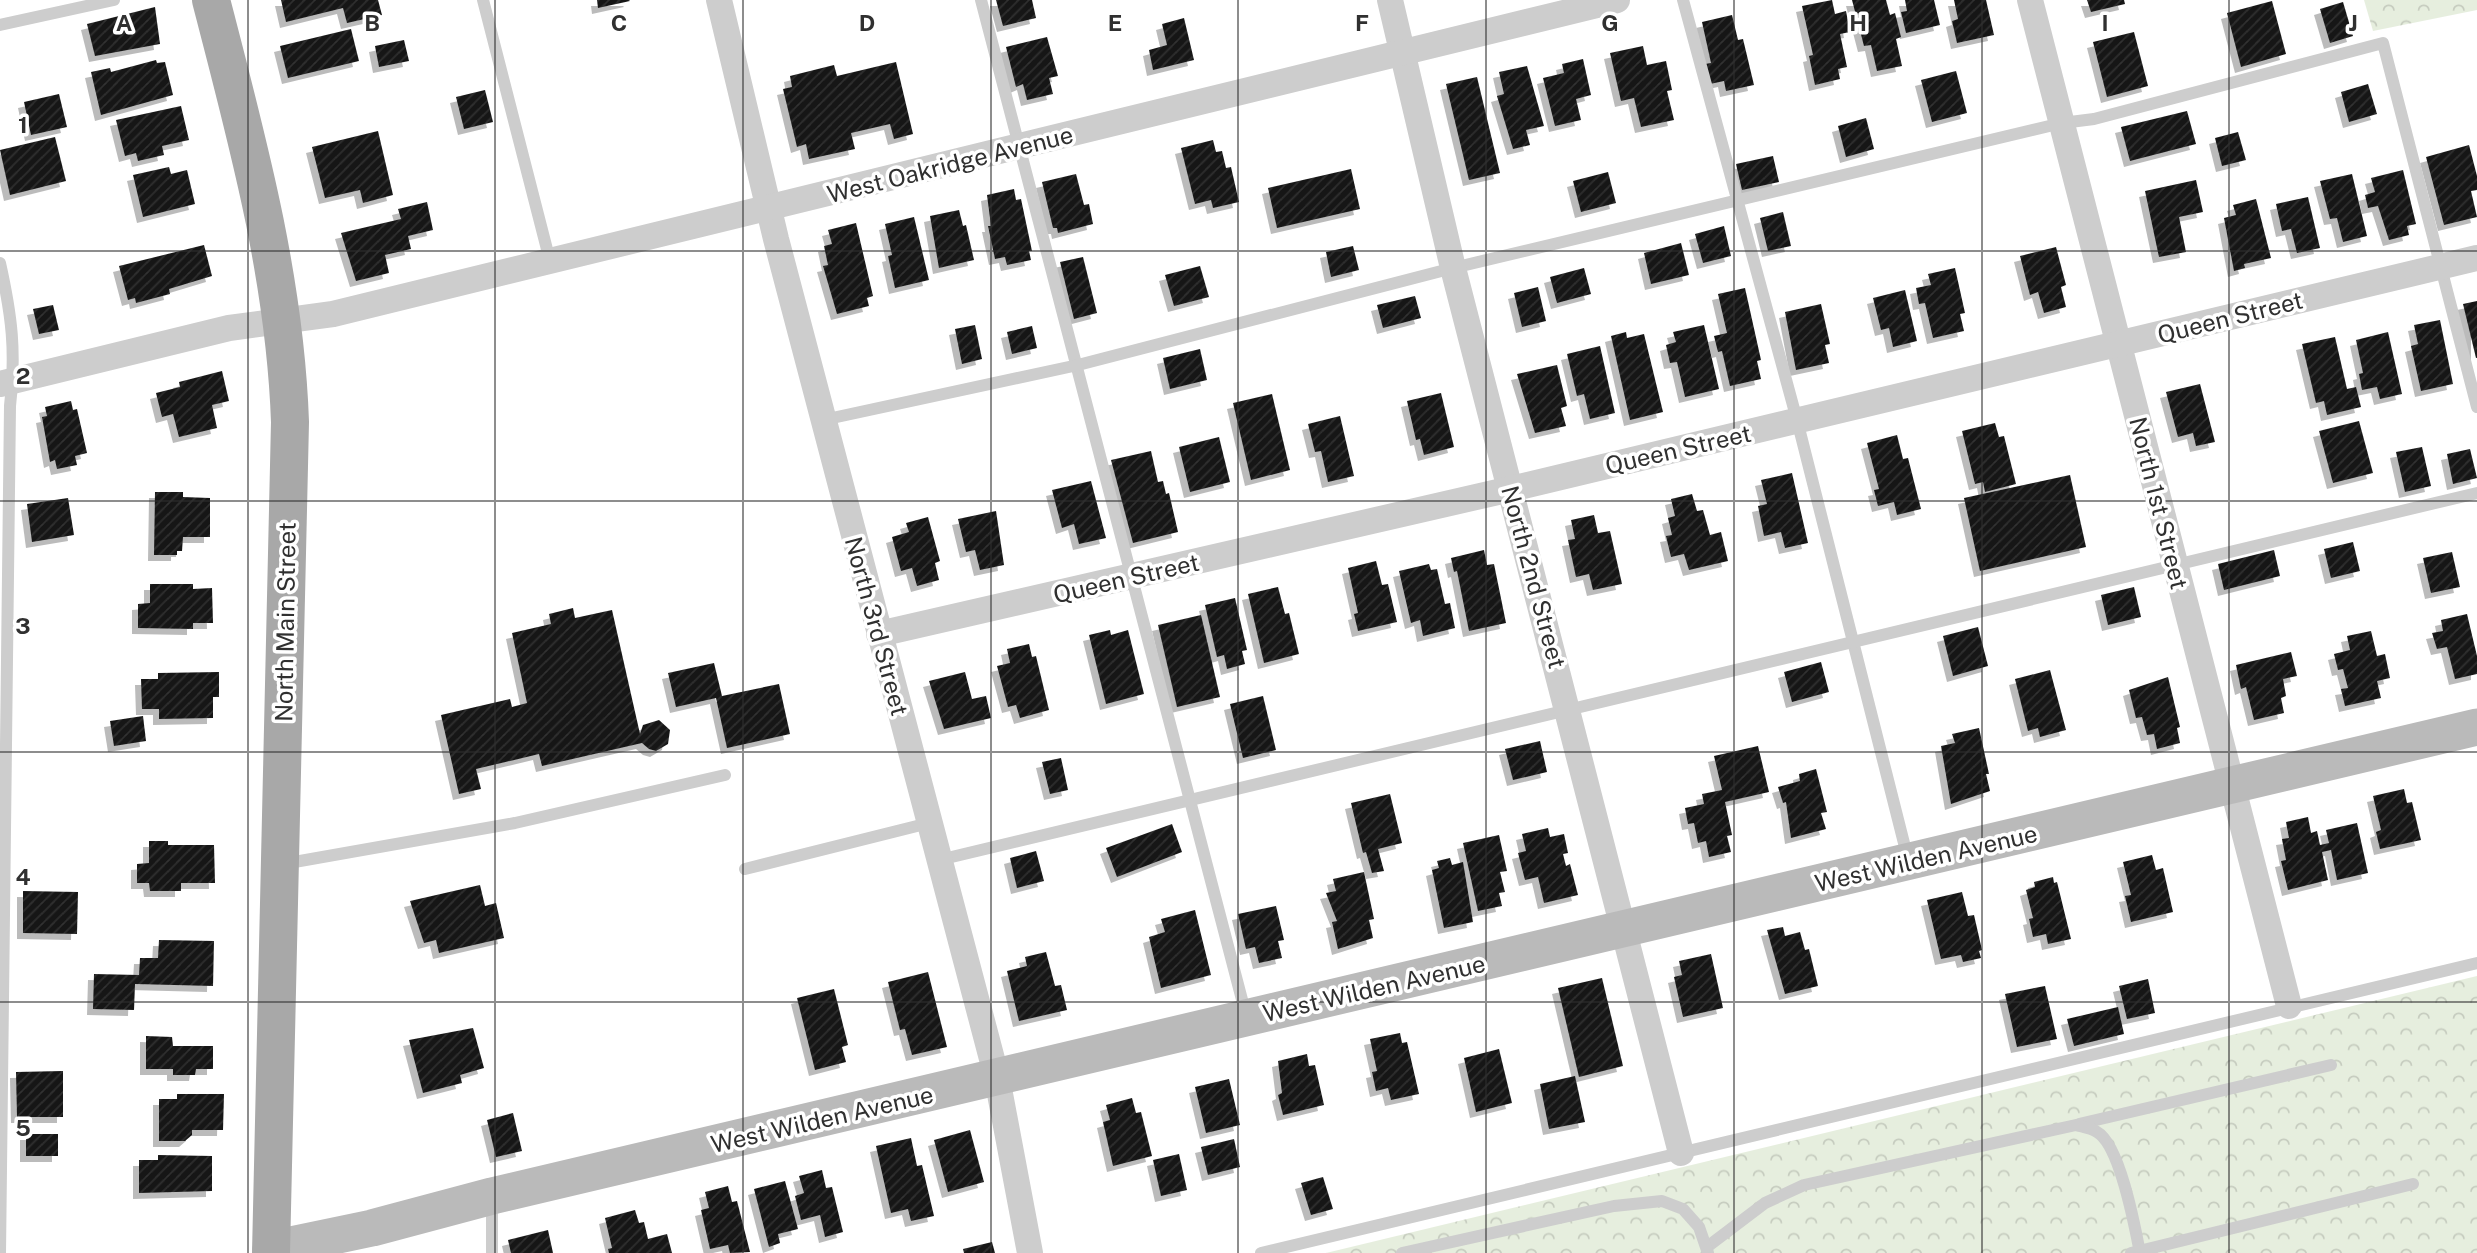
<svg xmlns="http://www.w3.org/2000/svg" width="2477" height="1253" font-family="'Public Sans',sans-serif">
	<defs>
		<pattern id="park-crowns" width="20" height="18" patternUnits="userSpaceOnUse" patternTransform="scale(1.75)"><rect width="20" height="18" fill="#e6eede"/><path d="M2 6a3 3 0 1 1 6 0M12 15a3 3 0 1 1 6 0" fill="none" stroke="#c6ccbf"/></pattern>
		<pattern id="building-hatch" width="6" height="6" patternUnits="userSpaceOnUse" patternTransform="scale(1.75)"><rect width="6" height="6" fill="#171717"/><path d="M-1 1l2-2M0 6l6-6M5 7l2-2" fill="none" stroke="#303030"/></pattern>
		<filter id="shadow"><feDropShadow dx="-6" dy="6" stdDeviation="0" flood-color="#0004"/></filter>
	</defs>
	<rect width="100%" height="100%" fill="#fff"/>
	<g fill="url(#park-crowns)">
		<polygon points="2364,0 2477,0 2477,10 2373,31"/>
		<polygon points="2477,976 2477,1253 1326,1253"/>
	</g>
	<g fill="url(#building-hatch)" filter="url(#shadow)">
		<polygon points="281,0 378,0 382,15 347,23 343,8 286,22"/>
		<polygon points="597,0 629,0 630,1 598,8"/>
		<polygon points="996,0 1032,0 1036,18 1003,26"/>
		<polygon points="1832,0 1835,14 1846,11 1850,32 1840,34 1847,67 1838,69 1840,79 1815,85 1809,56 1813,55 1802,6"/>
		<polygon points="1852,0 1886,0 1890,15 1895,13 1901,37 1896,39 1902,66 1877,71 1871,45 1864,46"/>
		<polygon points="1905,0 1934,0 1940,25 1906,33 1901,12 1907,11"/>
		<polygon points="1954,0 1986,0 1994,35 1957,43 1952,21 1958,19"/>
		<polygon points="2087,0 2124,0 2125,4 2091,12"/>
		<polygon points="2272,1 2286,54 2241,67 2227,13"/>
		<polygon points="2343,2 2353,36 2330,43 2320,9"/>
		<polygon points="155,7 160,44 95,56 87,24"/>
		<polygon points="1732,15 1738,40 1743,39 1754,85 1726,91 1724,81 1710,84 1705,64 1711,63 1702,22"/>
		<polygon points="1184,18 1194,60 1153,70 1149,50 1167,45 1162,24"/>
		<polygon points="351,29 359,61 288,78 280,46"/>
		<polygon points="2134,32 2148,86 2107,97 2093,42"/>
		<polygon points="1047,37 1058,76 1049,78 1053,94 1027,100 1023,84 1016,87 1006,47"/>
		<polygon points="404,40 409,61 379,67 375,46"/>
		<polygon points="1643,46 1647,65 1666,61 1672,90 1667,91 1674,120 1641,127 1634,98 1621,101 1610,53"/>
		<polygon points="1583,59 1591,95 1576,99 1581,120 1555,126 1543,78 1564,73 1562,64"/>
		<polygon points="156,60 157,63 165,62 173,95 101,115 91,72 110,68 111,72"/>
		<polygon points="896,62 913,134 894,139 890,124 851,133 855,149 809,159 806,144 797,147 783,89 792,87 790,76 834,65 837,76"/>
		<polygon points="1527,66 1544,126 1526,130 1530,145 1513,149 1497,96 1504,94 1499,72"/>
		<polygon points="1956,71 1967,113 1932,122 1921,80"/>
		<polygon points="1477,77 1500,173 1469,180 1446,84"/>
		<polygon points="2368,84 2377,114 2349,122 2341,92"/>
		<polygon points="485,90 493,122 464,129 456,97"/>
		<polygon points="59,94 67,127 31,135 24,102"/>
		<polygon points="181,106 189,140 162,146 164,155 138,161 136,153 125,156 116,120"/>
		<polygon points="2187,111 2196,144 2130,161 2121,127"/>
		<polygon points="1866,118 1874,149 1846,157 1838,126"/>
		<polygon points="378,131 393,195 363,203 360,190 325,198 312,147"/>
		<polygon points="2238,132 2246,160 2222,166 2215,138"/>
		<polygon points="55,137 66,181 10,195 0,150"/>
		<polygon points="1213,140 1216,152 1222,151 1226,168 1231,167 1239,202 1213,208 1211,200 1195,204 1181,148"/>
		<polygon points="2469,145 2477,176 2477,190 2471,191 2477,217 2444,225 2426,157"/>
		<polygon points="1773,156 1779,182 1742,190 1736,164"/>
		<polygon points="169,167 171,174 187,170 195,204 143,217 133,175"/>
		<polygon points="1351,169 1360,209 1277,228 1268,188"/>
		<polygon points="2403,170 2416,224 2407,226 2409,235 2389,240 2378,206 2368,208 2365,195 2375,192 2371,178"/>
		<polygon points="1608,172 1616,203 1581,212 1573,181"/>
		<polygon points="1076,174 1084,205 1089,204 1093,224 1058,233 1057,228 1053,228 1042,182"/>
		<polygon points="2352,174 2367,236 2343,242 2337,218 2330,219 2320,181"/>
		<polygon points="2196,180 2203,212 2179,217 2186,252 2159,257 2145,191"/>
		<polygon points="1014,189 1016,200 1021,199 1032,251 1029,251 1031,260 1007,265 1005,257 995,259 988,226 991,226 987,195"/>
		<polygon points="2308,197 2320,248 2297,253 2291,229 2282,231 2276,204"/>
		<polygon points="2256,199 2271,258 2244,264 2245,268 2234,271 2224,218 2236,215 2233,205"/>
		<polygon points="427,202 433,230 408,236 411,249 385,255 389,273 356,281 341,233 401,219 398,209"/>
		<polygon points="959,210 963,226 966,225 974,260 939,268 930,216"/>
		<polygon points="1783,212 1791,246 1768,251 1760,218"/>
		<polygon points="914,217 929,280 895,288 888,256 892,255 885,224"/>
		<polygon points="856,223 873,296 867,298 869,306 837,314 823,266 828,265 824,246 832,244 828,230"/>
		<polygon points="1724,226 1731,256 1703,263 1695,234"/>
		<polygon points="1681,243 1689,275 1651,284 1644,253"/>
		<polygon points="204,245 212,276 169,289 170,294 136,303 135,298 128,300 119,266"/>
		<polygon points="1353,246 1359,270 1331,277 1326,252"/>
		<polygon points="2056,247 2066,285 2061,287 2066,307 2044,313 2038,292 2030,295 2020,256"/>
		<polygon points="1083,257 1097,313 1074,319 1060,262"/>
		<polygon points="1200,266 1209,297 1174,306 1165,275"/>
		<polygon points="1584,268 1591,294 1557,303 1550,277"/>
		<polygon points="1955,268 1965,313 1960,314 1964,331 1933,338 1925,303 1919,304 1916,288 1931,285 1928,274"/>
		<polygon points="1538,287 1546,321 1522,327 1514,293"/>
		<polygon points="1745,288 1761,360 1757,361 1761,379 1730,386 1722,351 1718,352 1714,336 1727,333 1718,294"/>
		<polygon points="1905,290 1917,341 1893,347 1889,328 1881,330 1873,298"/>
		<polygon points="1415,296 1421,318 1383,328 1377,305"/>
		<polygon points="2477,301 2477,358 2476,358 2463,304"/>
		<polygon points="1821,304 1830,344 1825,345 1829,363 1796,370 1785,312"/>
		<polygon points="53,305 59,330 39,334 33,309"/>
		<polygon points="2440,320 2453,384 2421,391 2411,346 2418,344 2414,325"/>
		<polygon points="975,325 982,359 962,364 955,329"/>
		<polygon points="1704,325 1719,389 1685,397 1677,362 1670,363 1666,345 1676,342 1673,332"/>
		<polygon points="1032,326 1037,348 1012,354 1007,332"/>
		<polygon points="1626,332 1627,338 1644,334 1663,412 1630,420 1611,336"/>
		<polygon points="2388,332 2402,394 2380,399 2377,387 2362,390 2359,374 2363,373 2356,340"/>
		<polygon points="2335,337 2347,389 2356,387 2361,407 2327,415 2324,401 2316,403 2302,344"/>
		<polygon points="1600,346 1615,413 1590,419 1584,394 1577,396 1567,354"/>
		<polygon points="1200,349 1207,380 1170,389 1163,358"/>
		<polygon points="1557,365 1567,406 1561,408 1566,426 1535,433 1517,374"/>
		<polygon points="222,371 229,401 212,405 217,428 179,437 173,414 162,417 156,393 180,387 179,382"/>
		<polygon points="2200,384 2215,442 2196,446 2193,433 2178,437 2166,392"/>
		<polygon points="1441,393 1454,447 1424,455 1420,439 1416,440 1407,401"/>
		<polygon points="1272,394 1290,470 1251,480 1233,403"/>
		<polygon points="71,401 73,410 77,409 87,453 75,456 77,465 57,469 55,460 50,462 42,417 47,416 45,407"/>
		<polygon points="1340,416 1354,476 1328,482 1321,451 1315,452 1308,424"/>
		<polygon points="2359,421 2373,473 2333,483 2319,431"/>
		<polygon points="1995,423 1999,437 2004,436 2016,484 1985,492 1983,482 1975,484 1962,431"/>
		<polygon points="1897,435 1903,459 1908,458 1921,509 1897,515 1894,502 1878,506 1874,490 1879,489 1867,443"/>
		<polygon points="1219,437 1230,482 1190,492 1179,447"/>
		<polygon points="2422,447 2431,486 2405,492 2396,452"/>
		<polygon points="2470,449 2477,478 2453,484 2447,454"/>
		<polygon points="1151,451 1158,482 1163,481 1166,494 1169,493 1178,532 1133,543 1111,460"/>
		<polygon points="1792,473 1808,543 1785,548 1781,532 1764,536 1758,506 1767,504 1761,480"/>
		<polygon points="2070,475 2086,547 1980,571 1964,498"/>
		<polygon points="1091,481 1106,538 1079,544 1074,524 1062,528 1052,490"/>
		<polygon points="155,492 183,492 183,497 210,498 210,537 183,537 182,551 177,551 177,555 154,555"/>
		<polygon points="1692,494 1697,511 1703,510 1710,535 1721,532 1728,561 1689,570 1684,554 1671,557 1666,536 1672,535 1668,518 1675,516 1671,499"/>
		<polygon points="68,498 74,535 32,542 27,504"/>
		<polygon points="996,511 1004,565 980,570 975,550 966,552 958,519"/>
		<polygon points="1594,515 1598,533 1610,531 1622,584 1593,590 1589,574 1576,577 1568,540 1575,539 1571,520"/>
		<polygon points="928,517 940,561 935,563 939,580 917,586 912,568 901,571 892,537 909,532 906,523"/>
		<polygon points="2353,542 2360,571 2331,578 2324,549"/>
		<polygon points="1484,550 1487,565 1494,564 1506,623 1469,631 1457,571 1454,572 1451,558"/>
		<polygon points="2274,550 2280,576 2224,590 2218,564"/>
		<polygon points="2452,552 2460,587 2431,593 2423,558"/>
		<polygon points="1376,561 1382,585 1388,584 1397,622 1358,631 1354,614 1358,613 1348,568"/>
		<polygon points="1429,564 1431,570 1437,569 1445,604 1450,603 1455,628 1423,636 1420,620 1411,623 1399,571"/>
		<polygon points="150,584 193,584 193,589 212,588 213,623 193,623 193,629 138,628 138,604 150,603"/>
		<polygon points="1278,587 1285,614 1289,613 1299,654 1264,663 1248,594"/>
		<polygon points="2134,587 2141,617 2108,625 2101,595"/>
		<polygon points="1235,598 1247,650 1242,651 1245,664 1227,669 1224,655 1217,657 1205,605"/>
		<polygon points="573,608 575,618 612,610 640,734 643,725 659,720 670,730 668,744 656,751 649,749 642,743 542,766 539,754 476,769 481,789 459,794 441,715 510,699 512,707 527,703 512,633 551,624 549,614"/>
		<polygon points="2467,614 2477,656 2477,674 2455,679 2447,647 2437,649 2432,633 2443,631 2441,620"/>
		<polygon points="1201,615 1220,697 1177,707 1158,625"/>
		<polygon points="1978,627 1988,666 1953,676 1943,636"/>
		<polygon points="1110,630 1111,635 1128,630 1144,694 1106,704 1089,635"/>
		<polygon points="2371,631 2377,656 2385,654 2390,678 2377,681 2381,698 2345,706 2341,689 2348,688 2343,669 2338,670 2334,654 2350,650 2347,636"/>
		<polygon points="1029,644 1032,657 1036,656 1049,710 1020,718 1016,705 1008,707 997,666 1010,663 1007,649"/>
		<polygon points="2291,652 2297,676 2283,679 2286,696 2281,698 2284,713 2254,720 2246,687 2241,689 2236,665"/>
		<polygon points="1821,662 1829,692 1792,702 1784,672"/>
		<polygon points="714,663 722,696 779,684 790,734 727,748 716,698 676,707 668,673"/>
		<polygon points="2050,670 2066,730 2040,737 2038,728 2028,731 2015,679"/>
		<polygon points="219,672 219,697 213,697 213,718 159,719 159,709 142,709 141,679 158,679 158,673"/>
		<polygon points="965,672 972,699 986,696 991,718 944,729 929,681"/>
		<polygon points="2168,677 2180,727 2177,728 2180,743 2157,749 2154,734 2147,735 2142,717 2136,718 2129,690"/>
		<polygon points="1263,696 1276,750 1243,758 1230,704"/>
		<polygon points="143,716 146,741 114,746 110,721"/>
		<polygon points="1979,728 1989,774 1986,774 1990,791 1951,804 1941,746 1955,743 1952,734"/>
		<polygon points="1540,741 1547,772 1513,780 1505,749"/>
		<polygon points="1758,746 1769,792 1725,802 1732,835 1727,836 1731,852 1709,857 1706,841 1698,843 1694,823 1688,824 1685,808 1704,804 1702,794 1722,790 1714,756"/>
		<polygon points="1061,758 1068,790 1050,794 1042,762"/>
		<polygon points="1816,769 1827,812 1821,813 1826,829 1791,838 1786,802 1783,803 1778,787 1800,781 1799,774"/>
		<polygon points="2404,789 2407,803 2412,802 2421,840 2380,849 2376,832 2381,830 2373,796"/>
		<polygon points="1390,794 1402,843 1378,849 1384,871 1372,873 1366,852 1363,853 1351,803"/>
		<polygon points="2308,817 2311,833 2317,831 2320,845 2329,843 2326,830 2357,823 2368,873 2337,880 2331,850 2322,852 2328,880 2288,890 2281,861 2286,860 2282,839 2289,838 2286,822"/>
		<polygon points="1172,824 1182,852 1117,877 1106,848"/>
		<polygon points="1548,828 1550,837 1564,834 1568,853 1563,854 1566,866 1570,864 1578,895 1544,903 1538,877 1525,880 1518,853 1526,851 1522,834"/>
		<polygon points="1499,835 1507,871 1500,872 1505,892 1499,893 1502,906 1478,911 1463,843"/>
		<polygon points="149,841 168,841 168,845 214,845 215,883 181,883 181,891 150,891 149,883 137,883 137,864 149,863"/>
		<polygon points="1036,851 1044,881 1017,888 1010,858"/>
		<polygon points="2152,855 2156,870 2163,868 2173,912 2131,922 2125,896 2131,895 2123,862"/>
		<polygon points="1450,858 1452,865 1463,862 1473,922 1444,928 1432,870 1439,868 1437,861"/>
		<polygon points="1364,872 1374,919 1369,920 1373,938 1338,949 1332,922 1337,921 1326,893 1336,891 1333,879"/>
		<polygon points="2053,877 2054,883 2057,882 2071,939 2048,944 2046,934 2033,937 2029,919 2033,918 2026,890 2035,887 2034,882"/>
		<polygon points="480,885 485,906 496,903 504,938 439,953 436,940 424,943 410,901"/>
		<polygon points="23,891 78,892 77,934 23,933"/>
		<polygon points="1962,892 1968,916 1974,915 1982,950 1979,951 1981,958 1963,962 1961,955 1941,959 1927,900"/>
		<polygon points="1276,906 1284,940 1278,941 1282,958 1259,963 1255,947 1246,949 1238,914"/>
		<polygon points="1195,910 1211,975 1161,988 1149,937 1165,932 1161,919"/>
		<polygon points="1783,927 1785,936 1800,932 1805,950 1809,949 1818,986 1785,994 1767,930"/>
		<polygon points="159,940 214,941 213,986 135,984 134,1010 93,1009 94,974 139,975 140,958 158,958"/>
		<polygon points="1046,952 1055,986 1061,985 1067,1010 1019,1021 1007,971 1027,966 1025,957"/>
		<polygon points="1711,954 1723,1008 1683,1017 1674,977 1682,975 1679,961"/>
		<polygon points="928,972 947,1047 912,1055 905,1029 900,1030 888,982"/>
		<polygon points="1602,978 1623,1066 1579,1077 1558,988"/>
		<polygon points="2148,979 2155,1013 2127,1019 2119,986"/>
		<polygon points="2045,986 2057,1039 2017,1047 2005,994"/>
		<polygon points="834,989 848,1045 842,1047 846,1062 815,1070 797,998"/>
		<polygon points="2118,1007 2124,1034 2074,1046 2067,1019"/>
		<polygon points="473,1028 484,1068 460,1075 462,1083 423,1093 409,1040"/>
		<polygon points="1400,1033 1402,1043 1407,1042 1419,1094 1391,1100 1388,1088 1376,1091 1372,1072 1377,1071 1370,1039"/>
		<polygon points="146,1036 172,1037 173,1046 213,1046 213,1069 196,1069 195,1075 173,1075 173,1069 146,1069"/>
		<polygon points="1499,1049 1512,1103 1476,1112 1464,1058"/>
		<polygon points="1307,1054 1309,1066 1315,1065 1324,1105 1283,1115 1278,1095 1282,1093 1278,1061"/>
		<polygon points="63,1071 63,1117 17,1117 16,1072"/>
		<polygon points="1575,1076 1585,1122 1549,1129 1540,1084"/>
		<polygon points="1229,1079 1240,1125 1206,1133 1195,1087"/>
		<polygon points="177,1094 224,1094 223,1130 192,1130 192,1135 185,1141 159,1141 159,1099 177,1099"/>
		<polygon points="1132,1098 1136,1113 1141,1112 1152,1156 1113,1166 1103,1122 1110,1120 1106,1105"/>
		<polygon points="513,1113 522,1151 496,1157 487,1120"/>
		<polygon points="970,1130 984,1182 948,1192 934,1140"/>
		<rect x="26" y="1134" width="32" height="22"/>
		<polygon points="911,1138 917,1166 922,1165 934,1216 911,1221 908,1209 891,1213 876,1146"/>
		<polygon points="1234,1139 1240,1167 1208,1175 1201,1147"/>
		<polygon points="1179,1154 1187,1190 1161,1196 1153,1160"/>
		<polygon points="158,1155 212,1156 212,1191 139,1193 139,1160 158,1160"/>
		<polygon points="822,1170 826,1188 832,1187 843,1232 825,1237 820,1215 801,1220 795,1196 804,1193 799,1176"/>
		<polygon points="1323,1177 1333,1209 1311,1215 1301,1183"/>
		<polygon points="785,1181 798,1229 778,1234 780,1243 769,1247 754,1189"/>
		<polygon points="728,1186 732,1202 737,1201 750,1252 730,1253 728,1245 710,1249 701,1210 709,1208 705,1192"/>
		<polygon points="635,1210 639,1223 644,1222 648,1239 667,1234 672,1253 609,1253 608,1249 612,1248 605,1218"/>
		<polygon points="548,1230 553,1253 511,1253 508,1240"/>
		<polygon points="992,1242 995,1253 964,1253 963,1249"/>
	</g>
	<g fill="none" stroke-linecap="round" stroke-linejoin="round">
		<g stroke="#cdcdcd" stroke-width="12">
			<polyline points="483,0 550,261"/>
			<polyline points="981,0 1246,1015"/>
			<polyline points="1683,0 1797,420 1908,859"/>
			<polyline points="0,25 114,0"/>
			<path d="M0,263C12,317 16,351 10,406L0,1253"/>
			<polyline points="823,420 1078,365 1453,268 2062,123 2094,119 2383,43 2477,407"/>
			<polyline points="939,860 2477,493"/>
			<polyline points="283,864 515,823 725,775"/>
			<polyline points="745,869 929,823"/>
			<polyline points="2079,1124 2331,1065"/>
			<polyline points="492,1200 492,1253"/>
			<path d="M1707,1247L1765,1203L1804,1185L2076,1125C2083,1127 2091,1128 2097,1132C2120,1145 2135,1227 2140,1253"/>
			<polyline points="1261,1253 2477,963"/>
			<polyline points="1402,1253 1614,1206 1662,1201 1683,1209 1699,1227 1708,1253"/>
			<polyline points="2131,1253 2413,1184"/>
		</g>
		<g stroke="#cdcdcd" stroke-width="26">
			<polyline points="719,0 776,239 997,1078 1030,1253"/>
			<polyline points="1390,0 1453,268 1681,1153"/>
			<polyline points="2030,0 2289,1006"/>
			<polyline points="0,384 229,328 333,314 1617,0"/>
			<polyline points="879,634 1511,489 2477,258"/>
		</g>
		<polyline stroke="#bababa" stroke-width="37" points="271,1249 372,1228 492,1196 2477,727"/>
		<path stroke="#a8a8a8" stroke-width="38" d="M211,0C247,139 285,277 290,422L271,1253"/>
	</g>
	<path fill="none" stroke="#303030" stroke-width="2" stroke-opacity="0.55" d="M248,0V1253M495,0V1253M743,0V1253M991,0V1253M1238,0V1253M1486,0V1253M1734,0V1253M1982,0V1253M2229,0V1253M0,251H2477M0,501H2477M0,752H2477M0,1002H2477"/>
	<g text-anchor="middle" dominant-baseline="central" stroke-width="7" stroke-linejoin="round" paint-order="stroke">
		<g font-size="24" fill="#303030" stroke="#fff">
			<text transform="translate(950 164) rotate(-14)">West Oakridge Avenue</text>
			<text transform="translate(2230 317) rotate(-14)">Queen Street</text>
			<text transform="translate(1678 449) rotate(-13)">Queen Street</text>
			<text transform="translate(2159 503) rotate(76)">North 1st Street</text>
			<text transform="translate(1534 577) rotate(75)">North 2nd Street</text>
			<text transform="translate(1126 578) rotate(-13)">Queen Street</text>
			<text transform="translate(285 622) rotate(-89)">North Main Street</text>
			<text transform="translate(877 626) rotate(75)">North 3rd Street</text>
			<text transform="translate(1926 858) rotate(-13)">West Wilden Avenue</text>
			<text transform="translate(1374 988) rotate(-13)">West Wilden Avenue</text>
			<text transform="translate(822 1119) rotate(-13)">West Wilden Avenue</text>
		</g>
	</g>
	<g font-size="23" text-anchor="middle" font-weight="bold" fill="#303030" stroke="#fff" stroke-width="7" stroke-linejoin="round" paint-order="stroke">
		<text x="124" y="31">A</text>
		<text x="372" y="31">B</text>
		<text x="619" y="31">C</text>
		<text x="867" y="31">D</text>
		<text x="1115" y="31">E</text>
		<text x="1362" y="31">F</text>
		<text x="1610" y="31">G</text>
		<text x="1858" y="31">H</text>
		<text x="2105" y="31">I</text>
		<text x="2353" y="31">J</text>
		<text x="23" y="133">1</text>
		<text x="23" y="384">2</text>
		<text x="23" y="634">3</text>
		<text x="23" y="885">4</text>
		<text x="23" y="1136">5</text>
	</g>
</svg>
